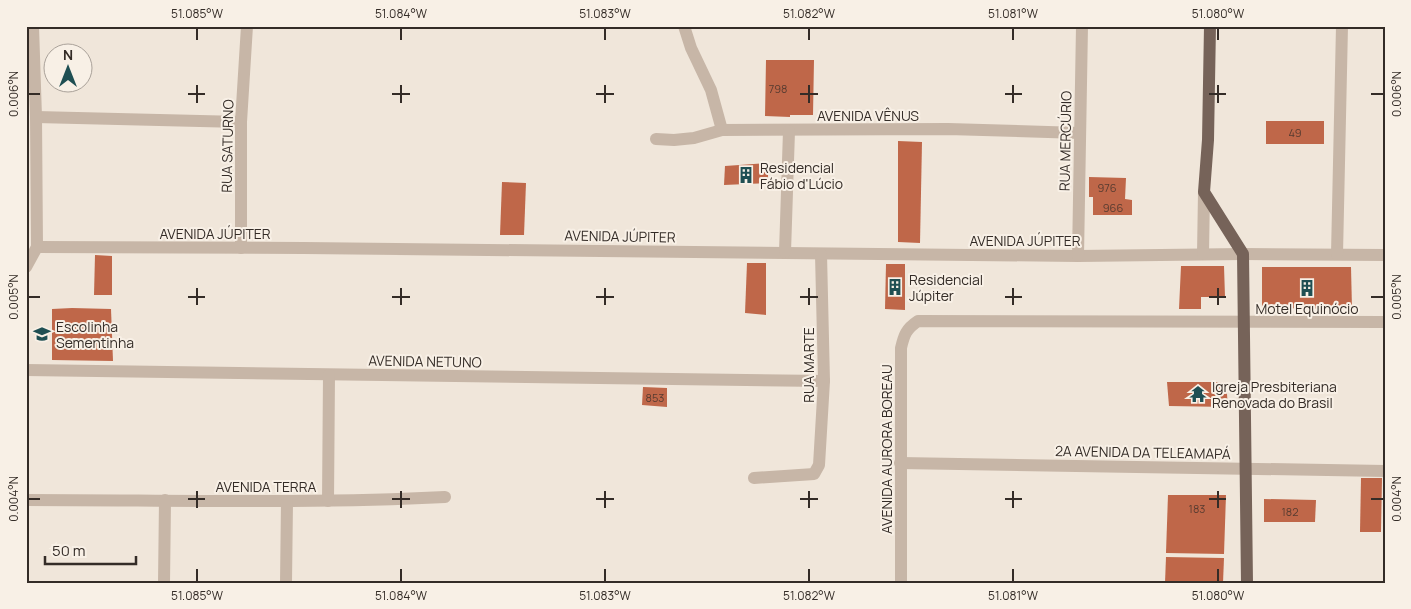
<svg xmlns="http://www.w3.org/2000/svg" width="1411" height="609" font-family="Manrope,sans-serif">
	<rect width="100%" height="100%" fill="#f0e6da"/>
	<g fill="#bf6749">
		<polygon points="766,60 814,60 813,115 790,115 790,117 765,116"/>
		<rect x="1266" y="121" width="58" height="23"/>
		<polygon points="898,141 922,142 920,243 898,242"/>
		<polygon points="768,163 768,183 724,185 725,166"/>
		<polygon points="1089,177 1126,178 1125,199 1132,200 1132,215 1093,215 1093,197 1089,197"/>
		<polygon points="502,182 526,183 524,235 500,235"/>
		<polygon points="95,255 112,256 112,295 94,295"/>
		<polygon points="747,263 766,263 766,315 745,313"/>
		<polygon points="886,264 905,264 905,310 885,309"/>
		<polygon points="1181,266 1224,266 1225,297 1201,297 1201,309 1179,309"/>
		<polygon points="1262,267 1351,267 1352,309 1262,308"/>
		<polygon points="72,308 111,309 113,361 52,360 52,309"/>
		<polygon points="1167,382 1226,382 1228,407 1169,406"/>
		<polygon points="643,387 667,388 667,407 642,405"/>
		<polygon points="1361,478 1382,478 1381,532 1360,532"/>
		<polygon points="1168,495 1226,495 1224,554 1166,553"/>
		<polygon points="1264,499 1316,500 1315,522 1264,522"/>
		<polygon points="1166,557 1224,558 1223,583 1165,583"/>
	</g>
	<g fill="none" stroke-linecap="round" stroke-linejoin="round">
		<g stroke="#c7b6a7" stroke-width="12">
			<polyline points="684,26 691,48 711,90 722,130"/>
			<polyline points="36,117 241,122"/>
			<polyline points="656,139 674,140 694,138 722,130 948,129 1080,133"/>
			<polyline points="37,247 304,248 1078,256 1243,254 1385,255"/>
			<polyline points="241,248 241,122 247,26"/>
			<polyline points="785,252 789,131"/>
			<polyline points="1203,254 1204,192"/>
			<polyline points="1337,254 1342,26"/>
			<polyline points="1078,256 1082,26"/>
			<polyline points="26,267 37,247 36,117 33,26"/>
			<polyline points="26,370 824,381"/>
			<polyline points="900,463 1385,471"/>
			<polyline points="754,478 814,474 819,465 824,381 821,254"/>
			<path d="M26,500C166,500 306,504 445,497"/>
			<polyline points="328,501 329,375"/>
			<polyline points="164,583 165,500"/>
			<polyline points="286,583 287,502"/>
			<path d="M901,583V348C904,335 906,329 918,321L1385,322"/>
		</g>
		<polyline stroke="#766359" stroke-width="12" points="1210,26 1208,140 1204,192 1243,254 1247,583"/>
	</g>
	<path fill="none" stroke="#342c27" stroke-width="2" d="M197,28V40M401,28V40M605,28V40M809,28V40M1013,28V40M1218,28V40M197,85V103M401,85V103M605,85V103M809,85V103M1013,85V103M1218,85V103M28,94H40M188,94H205M392,94H410M596,94H614M800,94H818M1005,94H1022M1209,94H1226M1371,94H1384M197,288V305M401,288V305M605,288V305M809,288V305M1013,288V305M1218,288V305M28,297H40M188,297H205M392,297H410M596,297H614M800,297H818M1005,297H1022M1209,297H1226M1371,297H1384M197,491V508M401,491V508M605,491V508M809,491V508M1013,491V508M1218,491V508M28,499H40M188,499H205M392,499H410M596,499H614M800,499H818M1005,499H1022M1209,499H1226M1371,499H1384M197,569V582M401,569V582M605,569V582M809,569V582M1013,569V582M1218,569V582"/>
	<defs>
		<g id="building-bare" transform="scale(1.35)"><path d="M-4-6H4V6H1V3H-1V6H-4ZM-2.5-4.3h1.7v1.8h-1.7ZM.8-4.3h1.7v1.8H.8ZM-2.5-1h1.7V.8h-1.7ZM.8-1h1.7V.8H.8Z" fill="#1f4f53" stroke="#f8f0e6" stroke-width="2.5" paint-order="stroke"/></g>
		<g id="school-bare" transform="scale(1.35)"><path d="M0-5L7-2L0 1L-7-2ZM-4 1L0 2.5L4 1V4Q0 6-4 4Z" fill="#1f4f53" stroke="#f8f0e6" stroke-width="2.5" paint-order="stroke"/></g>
		<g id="temple-bare" transform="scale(1.35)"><path d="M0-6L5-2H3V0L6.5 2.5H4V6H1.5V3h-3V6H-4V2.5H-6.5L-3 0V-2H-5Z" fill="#1f4f53" stroke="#f8f0e6" stroke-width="2.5" paint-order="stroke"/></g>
	</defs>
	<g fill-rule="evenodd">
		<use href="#building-bare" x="746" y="175"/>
		<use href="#building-bare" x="895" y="287"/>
		<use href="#building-bare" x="1307" y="288"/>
		<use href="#school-bare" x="42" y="334"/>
		<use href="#temple-bare" x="1198" y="394"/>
	</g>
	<g text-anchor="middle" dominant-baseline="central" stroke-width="4" stroke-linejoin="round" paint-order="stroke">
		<g font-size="11" fill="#573b30">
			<text x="778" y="88">798</text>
			<text x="1295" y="132">49</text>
			<text x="1107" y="187">976</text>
			<text x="1113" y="207">966</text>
			<text x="655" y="397">853</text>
			<text x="1197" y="508">183</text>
			<text x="1290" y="511">182</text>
		</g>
		<g font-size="14" fill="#342c27" stroke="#f8f0e6">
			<text x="868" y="115">AVENIDA VÊNUS</text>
			<text transform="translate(1065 141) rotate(-89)">RUA MERCÚRIO</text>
			<text transform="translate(227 146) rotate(-89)">RUA SATURNO</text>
			<text x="215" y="233">AVENIDA JÚPITER</text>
			<text transform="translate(620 236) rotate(1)">AVENIDA JÚPITER</text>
			<text x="1025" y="240">AVENIDA JÚPITER</text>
			<text transform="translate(425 361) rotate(1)">AVENIDA NETUNO</text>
			<text transform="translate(808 365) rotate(-90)">RUA MARTE</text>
			<text transform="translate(886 449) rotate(-90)">AVENIDA AURORA BOREAU</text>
			<text transform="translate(1143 452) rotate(1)">2A AVENIDA DA TELEAMAPÁ</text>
			<text x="266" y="486">AVENIDA TERRA</text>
		</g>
		<g font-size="14" fill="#342c27" stroke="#f8f0e6" text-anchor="start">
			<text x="760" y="167">Residencial<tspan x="760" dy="16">Fábio d'Lúcio</tspan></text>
			<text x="909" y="279">Residencial<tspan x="909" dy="16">Júpiter</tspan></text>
			<text x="1307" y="308" text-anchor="middle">Motel Equinócio</text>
			<text x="56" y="326">Escolinha<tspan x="56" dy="16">Sementinha</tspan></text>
			<text x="1212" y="386">Igreja Presbiteriana<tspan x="1212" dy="16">Renovada do Brasil</tspan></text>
		</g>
	</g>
	<rect width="1411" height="609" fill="none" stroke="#f8f0e6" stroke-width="55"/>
	<g transform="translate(68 68)"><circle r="24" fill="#f8f0e6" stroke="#aaa29a"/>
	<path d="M0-4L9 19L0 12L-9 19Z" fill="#1f4f53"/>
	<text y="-8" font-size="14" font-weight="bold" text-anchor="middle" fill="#342c27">N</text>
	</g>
	<path d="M45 556v8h91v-8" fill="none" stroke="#342c27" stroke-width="2.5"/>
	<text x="52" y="556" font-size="15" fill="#342c27" stroke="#f8f0e6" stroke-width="4" paint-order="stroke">50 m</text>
	<rect x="28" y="28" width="1356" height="554" fill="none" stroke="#342c27" stroke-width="2"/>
	<g font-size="12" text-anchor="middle" fill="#342c27">
		<text x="197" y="18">51.085°W</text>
		<text x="401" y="18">51.084°W</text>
		<text x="605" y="18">51.083°W</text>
		<text x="809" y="18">51.082°W</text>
		<text x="1013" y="18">51.081°W</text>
		<text x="1218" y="18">51.080°W</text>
		<text transform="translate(14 94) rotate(-90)" y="4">0.006°N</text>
		<text transform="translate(1397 94) rotate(-90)" y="4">0.006°N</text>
		<text transform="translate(14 297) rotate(-90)" y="4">0.005°N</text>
		<text transform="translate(1397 297) rotate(-90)" y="4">0.005°N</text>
		<text transform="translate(14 499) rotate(-90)" y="4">0.004°N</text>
		<text transform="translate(1397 499) rotate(-90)" y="4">0.004°N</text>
		<text x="197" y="600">51.085°W</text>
		<text x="401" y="600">51.084°W</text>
		<text x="605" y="600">51.083°W</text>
		<text x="809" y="600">51.082°W</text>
		<text x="1013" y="600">51.081°W</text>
		<text x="1218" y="600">51.080°W</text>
	</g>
</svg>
